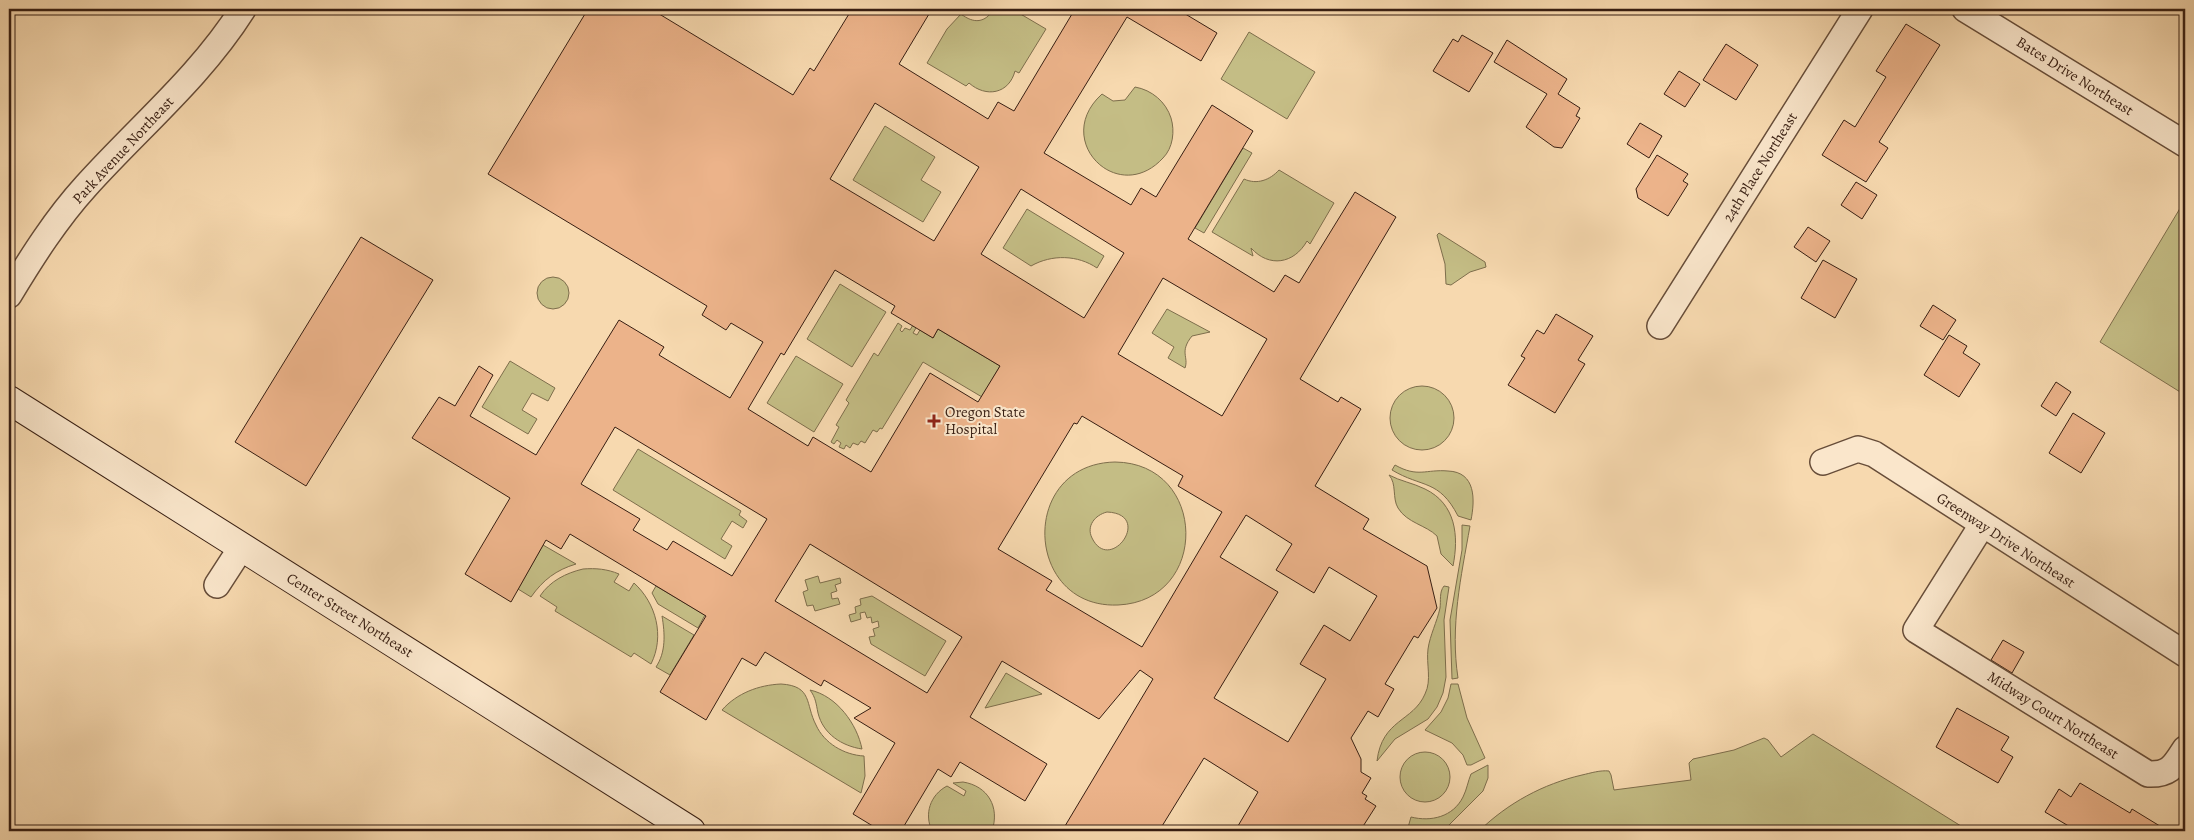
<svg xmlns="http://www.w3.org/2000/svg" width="2194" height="840" font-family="Alegreya,serif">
	<rect width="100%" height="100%" fill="#f7d9af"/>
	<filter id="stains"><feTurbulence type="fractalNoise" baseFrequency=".004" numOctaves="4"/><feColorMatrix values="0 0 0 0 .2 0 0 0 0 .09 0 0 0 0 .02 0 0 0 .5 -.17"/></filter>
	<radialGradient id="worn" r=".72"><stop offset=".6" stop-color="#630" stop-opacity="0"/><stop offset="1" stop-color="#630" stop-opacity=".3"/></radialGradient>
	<g fill="#c4bd85" stroke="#7e6e4c" fill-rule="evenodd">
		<path d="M994,9H1012L1046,29L1019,73L1015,71C1009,94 986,98 969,83L966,86L927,63L947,29L961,14C974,24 985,23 994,9Z"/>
		<polygon points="1249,32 1315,72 1287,119 1221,79"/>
		<path d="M1135,87C1152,90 1166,102 1171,118C1175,131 1173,148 1163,158C1118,207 1051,140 1102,94L1113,101L1125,100Z"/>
		<polygon points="885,126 935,157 921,180 941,192 923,222 853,180"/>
		<polygon points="1243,148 1252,153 1204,233 1195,228"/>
		<path d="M1279,170L1334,203L1310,244L1307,241C1294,264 1269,268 1251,248L1253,256L1212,232L1244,179C1257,185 1270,180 1279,170Z"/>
		<polygon points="2185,200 2185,395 2100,342"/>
		<path d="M1027,209L1104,256L1097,268C1078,255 1052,254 1031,266L1003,248Z"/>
		<polygon points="1439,233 1485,262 1486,267 1470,272 1451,285 1446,284 1445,264 1437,235"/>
		<circle cx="553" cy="293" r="16"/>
		<polygon points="840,284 886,312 852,367 807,339"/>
		<path d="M1167,309L1210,332L1192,336C1179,352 1189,357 1185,368L1168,358L1174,347L1152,333Z"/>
		<polygon points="898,323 902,326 900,330 902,332 905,328 910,330 913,325 916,328 913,333 917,335 920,330 933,338 938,329 1000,366 982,397 923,362 882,429 880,428 877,432 873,430 865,443 861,441 858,445 853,443 850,448 846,445 844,449 839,447 841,443 837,440 834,444 831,442 839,427 836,425 849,403 846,400 874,353 878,356"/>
		<polygon points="796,356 843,384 814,432 767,403"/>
		<polygon points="510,361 555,388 548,401 532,393 522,410 537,419 528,434 482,407"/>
		<circle cx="1422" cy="418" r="32"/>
		<polygon points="638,449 741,511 739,515 747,521 743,528 732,521 721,539 732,546 725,559 613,490"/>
		<path d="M1115,462C1208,463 1210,601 1118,605C1024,609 1018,464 1115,462ZM1107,512C1154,514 1110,575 1092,538C1086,526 1095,515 1107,512Z"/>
		<path d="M1395,465C1418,478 1426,469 1448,471C1476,472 1475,500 1471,520L1458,516C1439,479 1422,488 1392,470Z"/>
		<path d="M1389,475C1400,481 1413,483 1425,489C1456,504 1459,536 1453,566L1441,554L1437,536C1426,525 1407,523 1398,508C1392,498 1397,484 1389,475Z"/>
		<path d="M1462,525L1470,526C1461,577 1450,626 1458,678L1452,679L1450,620L1462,550Z"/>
		<path d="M543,545L576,564C556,570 543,580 531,597L518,589Z"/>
		<path d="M583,569C596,568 607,569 619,574L614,582L629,591L634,583C656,603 665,636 651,664L634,653L631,657L555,611L557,607L540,596C550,581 566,573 583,569Z"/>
		<polygon points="818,576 820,583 840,578 841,583 835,585 837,591 831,593 832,599 838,598 840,604 815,611 813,605 807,606 803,592 808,590 805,580"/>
		<polygon points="656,586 705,615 698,628 658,604 652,593"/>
		<path d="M1444,586L1449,587L1444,620L1446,677L1443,693L1437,707L1428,719L1395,739L1377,761C1382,719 1413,722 1425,694C1432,680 1426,664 1428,649C1430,635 1437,622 1440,608C1441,601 1439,592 1444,586Z"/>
		<polygon points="872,596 946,641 925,676 871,644 869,637 875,636 873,629 879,627 878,621 872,623 871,617 867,618 865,612 860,613 861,619 851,622 849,615 856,613 855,607 861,605 860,599"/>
		<path d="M662,616L694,635L670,675L656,667C666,652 665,634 662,616Z"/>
		<polygon points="1006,673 1042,694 985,708"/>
		<path d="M781,684C813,686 805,704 816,725C824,743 844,755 864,756L865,776L861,793L722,710C737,693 759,685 781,684Z"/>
		<polygon points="1451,684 1458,684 1467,718 1485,758 1471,765 1467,765 1463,755 1452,743 1425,730 1441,712 1448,698"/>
		<path d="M810,690C837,696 857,724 862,749C842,746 823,734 818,713C816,704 816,698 810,690Z"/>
		<path d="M1813,734L1969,831H1479C1508,803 1543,784 1582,775C1591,773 1600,770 1609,771L1611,775L1614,790L1691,780L1689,763L1693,759L1734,750L1764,738L1768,740L1781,757Z"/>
		<circle cx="1425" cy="777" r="25"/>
		<path d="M1488,765V778L1483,791L1443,831H1407L1411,817C1431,822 1453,817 1463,797C1467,789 1468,781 1471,774Z"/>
		<path d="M963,782C988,786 1000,807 992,831H959L954,828L952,831H932C924,814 930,795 947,786L964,796L966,791L953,783Z"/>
	</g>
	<g fill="#ecb38a" stroke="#371e12" fill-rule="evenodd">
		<path d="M588,9H651L793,95L810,68L814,71L852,9H932L899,64L988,119L998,102L1014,111L1075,9H1177L1217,33L1201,61L1127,17L1044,153L1131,205L1141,188L1156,197L1212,105L1253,131L1188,239L1274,292L1285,275L1299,283L1355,192L1396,217L1300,379L1338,402L1341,397L1361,409L1315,486L1369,519L1363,529L1427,566L1437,608L1418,638L1414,636L1385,684L1394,689L1378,717L1368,711L1351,738L1361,759V772L1371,778L1362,793L1367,796L1365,799L1376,806L1360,831H1235L1258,792L1204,758L1159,831H1062L1153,679L1140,670L1099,719L1002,661L970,717L1047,764L1025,801L960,762L951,777L938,769L901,831H881L853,814L895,743L854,718L871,708L824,680L821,686L765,652L756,666L742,658L706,720L660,692L706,616L570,534L561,549L546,540L511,602L465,574L510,498L412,438L439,397L455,406L479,366L493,375L470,416L536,455L619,320L664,347L659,355L730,398L763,342L731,323L726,330L702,315L707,306L488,174ZM875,103L979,167L934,241L830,179ZM1021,189L1124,253L1084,318L981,254ZM835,270L895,306L891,313L933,338L938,329L1000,366L978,402L930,373L871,472L813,437L808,446L748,409L781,353L784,355ZM1163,278L1267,339L1222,416L1118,354ZM1082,416L1183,476L1178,486L1222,512L1142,647L1046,590L1052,581L998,549L1074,423L1077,424ZM615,427L767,519L732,576L673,541L667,550L633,530L640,519L581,484ZM1246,515L1292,544L1276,570L1314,593L1329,567L1377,596L1350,641L1324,625L1300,664L1326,679L1288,742L1214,698L1278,592L1220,557ZM810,544L962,637L927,693L775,601Z"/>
		<polygon points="1906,24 1940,45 1879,142 1888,148 1866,182 1822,155 1844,120 1855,127 1886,77 1876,71"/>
		<polygon points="1462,35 1493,53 1469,92 1433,71 1453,39 1458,42"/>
		<polygon points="1507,40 1567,79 1558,94 1580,108 1576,116 1580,118 1562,148 1554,147 1526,127 1547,94 1494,62"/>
		<polygon points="1726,44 1758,65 1736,100 1703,80"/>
		<polygon points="1679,71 1700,84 1685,107 1664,94"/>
		<polygon points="1640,123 1662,136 1649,158 1627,144"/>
		<polygon points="1657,155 1688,174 1683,181 1688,184 1668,216 1638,198 1636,189"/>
		<polygon points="1856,182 1877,195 1862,219 1841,205"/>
		<polygon points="1808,227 1830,241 1816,262 1794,247"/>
		<polygon points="361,237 433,280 306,486 235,442"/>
		<polygon points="1823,260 1857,279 1835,318 1801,298"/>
		<polygon points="1933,305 1956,320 1943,340 1920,326"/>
		<polygon points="1556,314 1593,336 1578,360 1585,364 1555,413 1508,385 1525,358 1521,356 1537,330 1544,334"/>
		<polygon points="1949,335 1967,346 1963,353 1980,364 1959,397 1924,375"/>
		<polygon points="2056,382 2071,392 2056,416 2041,406"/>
		<polygon points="2073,413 2105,433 2081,473 2049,453"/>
		<polygon points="2003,640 2024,652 2012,673 1991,660"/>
		<polygon points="1957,708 2009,737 2001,750 2013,757 1998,783 1936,747"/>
		<polygon points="2080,783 2130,813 2132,809 2168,831 2077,831 2045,812 2059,789 2071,797"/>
	</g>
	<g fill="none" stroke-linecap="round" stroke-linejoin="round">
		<g stroke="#674d39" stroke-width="28">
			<g id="minor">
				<polyline points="1965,9 2185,144"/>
				<path d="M9,295C32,257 56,219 86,186C139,127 200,77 243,9"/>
				<polyline points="1660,326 1860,9"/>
				<polyline points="1823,462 1858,449 1874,454 2185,654"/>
				<path d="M1982,525L1916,630L2148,774C2170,775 2174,766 2185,749"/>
				<polyline points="217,585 241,548"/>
			</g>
		</g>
		<g stroke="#371e12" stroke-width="30">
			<polyline id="secondary" points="9,400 691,831"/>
		</g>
		<use href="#minor" stroke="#fae6cb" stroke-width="25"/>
		<use href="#secondary" stroke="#fae6cb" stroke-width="28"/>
	</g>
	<path fill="#8f2418" stroke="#fae6cb" stroke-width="2" d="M931.5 413.5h5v5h5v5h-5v5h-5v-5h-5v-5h5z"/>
	<g text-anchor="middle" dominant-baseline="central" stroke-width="4" stroke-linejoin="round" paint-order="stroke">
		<g font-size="15" fill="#371e12" stroke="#fae6cb">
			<text transform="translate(2075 76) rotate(32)">Bates Drive Northeast</text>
			<text transform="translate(123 150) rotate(-47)">Park Avenue Northeast</text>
			<text transform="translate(1760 167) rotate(-58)">24th Place Northeast</text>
			<text transform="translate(2006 540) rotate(33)">Greenway Drive Northeast</text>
			<text transform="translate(350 615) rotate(32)">Center Street Northeast</text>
			<text transform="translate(2053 715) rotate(32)">Midway Court Northeast</text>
		</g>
		<g font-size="15" fill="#371e12" stroke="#fae6cb" text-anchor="start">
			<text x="945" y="412">Oregon State<tspan x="945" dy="17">Hospital</tspan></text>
		</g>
	</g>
	<rect width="2194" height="840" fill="none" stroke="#f7d9af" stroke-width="30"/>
	<rect x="10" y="10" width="2174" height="820" fill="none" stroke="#371e12" stroke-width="2.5"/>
	<rect x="15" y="15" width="2164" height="810" fill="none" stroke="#371e12"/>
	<rect width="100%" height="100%" filter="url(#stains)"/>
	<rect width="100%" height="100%" fill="url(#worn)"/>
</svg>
